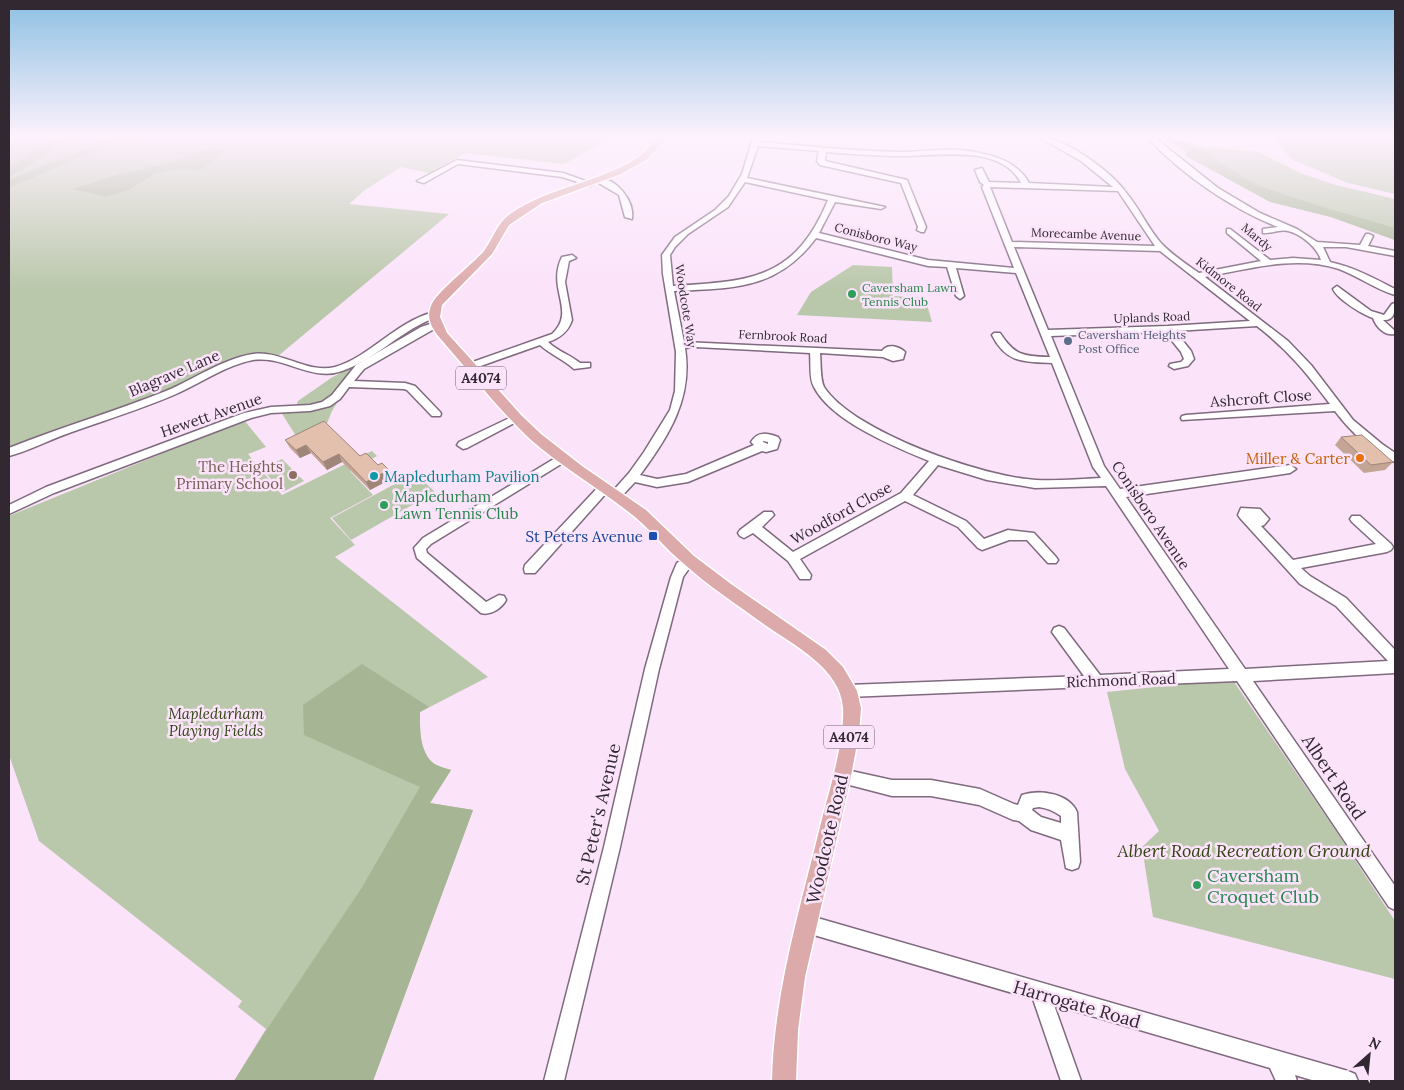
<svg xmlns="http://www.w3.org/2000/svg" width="1404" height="1090" font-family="Lora,serif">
	<rect width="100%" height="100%" fill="#fbe3fa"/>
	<g fill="#b9c7aa">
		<polygon points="15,138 604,138 600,144 564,164 465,153 429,173 401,167 365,190 349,204 449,214 278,356 257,355 196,381 9,451 9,142"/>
		<polygon points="1164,138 1199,146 1258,152 1303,174 1336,185 1395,199 1395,240 1331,217 1291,207 1192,156"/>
		<polygon points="1275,138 1395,138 1395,194 1348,183 1291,159"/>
		<polygon points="853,265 892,267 893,296 925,298 932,322 797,315 811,292"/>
		<path d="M350,368L354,371C333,395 331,405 296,406L298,401L331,378Z"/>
		<polygon points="340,398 332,411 326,426 296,436 281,412"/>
		<path d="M244,420L266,447L248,454L282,495L372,451L377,456L350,471L373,495L330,518L355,545L335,557L488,677L420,712C420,728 419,749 432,762C436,766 445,768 451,770L430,803L473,810L373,1081H234L266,1029L238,1007L242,1001L39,841L9,755V516Z"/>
		<polygon points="282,459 304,481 283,492 262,469"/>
		<polygon points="415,473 435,492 351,540 332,518"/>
		<polygon points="1232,679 1336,831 1395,921 1395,979 1153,917 1142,847 1159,831 1125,769 1107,692"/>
	</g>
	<g fill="#a6b594">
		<polygon points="54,138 74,138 9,177 9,168"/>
		<polygon points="101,138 142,138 116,142 9,188 9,180 85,149"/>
		<path d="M1161,138C1201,138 1227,174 1263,187C1306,203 1351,215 1395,228V240L1331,217L1270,202L1186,156L1187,150Z"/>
		<polygon points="211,148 226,150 209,165 200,170 176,169 154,174 129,190 106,197 72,189 121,174 166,164"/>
		<path d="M362,664L429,707L420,712C420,728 419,749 432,762C436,766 445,768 451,770L430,803L473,810L373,1081H234L267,1029L361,889L420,787L304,735L303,705Z"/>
	</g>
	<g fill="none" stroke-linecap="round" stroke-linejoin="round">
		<g stroke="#7f6a7e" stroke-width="3">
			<g id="minor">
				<path d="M753,138H760L759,142C806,146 852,151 899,152C924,152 950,147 975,152C997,156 1018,163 1029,183L1113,187L1081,161L1040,138C1067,138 1113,173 1128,195C1140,210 1148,228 1160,242C1171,254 1186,264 1199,273L1261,261L1227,233V229H1230L1270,260L1293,258L1321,260C1317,247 1301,234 1288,231C1280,229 1271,234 1263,233V229L1278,227C1234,210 1181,174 1149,139L1155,138L1218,188L1260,213L1297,229L1317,242L1360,245L1366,234H1369L1373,236L1368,246L1395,251V256L1346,247H1323L1330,262C1353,267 1374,278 1395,289V295C1375,289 1358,276 1339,269C1295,255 1248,269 1205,277L1288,341L1311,365L1353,420L1382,444L1395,453V462C1374,456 1347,427 1335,411L1182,420L1181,418L1182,416L1186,415L1330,404C1306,372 1289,351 1257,326L1175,331L1191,351L1194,359L1188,366L1174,369L1169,366L1170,364L1181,362L1184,359L1181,352L1165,332L1051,336L1104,466L1120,489L1290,465L1296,469L1290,473L1126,497L1245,669L1388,661L1336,606L1300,584L1240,518L1238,515L1241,508L1260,509L1269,519L1264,525L1261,526L1293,560L1376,544L1352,522L1350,519L1352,516H1360L1391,544L1393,547L1391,550L1387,552L1301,568L1310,576L1346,598L1395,650V673L1253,681L1395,886V910L1389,907L1237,681L848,697L843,696L841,691L843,686L848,685L1084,676L1052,632L1054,628L1059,626L1064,628L1100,675L1229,669L1106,486L1035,488L987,480L938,465L913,495L966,521L984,539L1008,530L1034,533L1056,557L1058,560L1056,563H1048L1027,540H1009L982,550L978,548L958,527L905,501L800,559L811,575L810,579H800L788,561L753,533L744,538L740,536L738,533L740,530L764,512H772L774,515L762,527L793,552L901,493L929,461C895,447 831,421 814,387C809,379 811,363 810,353L696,347L685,348C693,398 669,436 640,475L657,479L686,474L754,445L751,442C758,431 767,433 778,437L780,440L777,449L766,452L762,451L688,482L657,487L635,482L620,498H612L610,495L612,492L629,473L644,452L670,410L675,391L676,352L663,274L662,255L675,237L715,210L729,196L742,174ZM758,146L819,151L817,161L820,165L901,183L918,227L917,230L921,232H924L926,227L907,180L825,161L826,152C852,154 877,156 903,156C939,156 1001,144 1021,183L989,182L982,168L975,170L980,182L984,185L982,187L1014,268L928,260L819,233L835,202L881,209L885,207L747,178ZM745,182L828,200C795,280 750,281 673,286L670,255L675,247L688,234L728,207ZM990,187L1118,191L1155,246L1012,242ZM816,238L928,266L947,267L956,296L960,299L964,296L956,268L1016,273L1050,357C1023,356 1015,356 1000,333H994L992,335C1006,363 1024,362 1052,363L1093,467L1101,478C1079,479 1057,481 1036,480C983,477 853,432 824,387C820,379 821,363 820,353L883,357L893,361L903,359L905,352C899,346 887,343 882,351L684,342L674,291C734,288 777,290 816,238ZM1014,247L1160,251L1250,321L1168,326L1048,330ZM763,441L768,442V444L763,442Z"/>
				<polygon points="457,160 563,173 594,184 590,186 562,177 458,164 424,183 417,181"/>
				<path d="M597,178C616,177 635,201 632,219L625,217L619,195L597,182Z"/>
				<path d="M572,255L576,258L569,261L565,282L572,320C568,332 560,338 548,342C559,352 569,354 580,363H590V367L574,369C563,359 551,355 540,345L475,368H467V364L552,334C577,311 546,289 562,257Z"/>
				<path d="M1337,286L1371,311L1384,315L1392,304L1395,303C1395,312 1394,321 1383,320L1394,330V334C1385,336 1376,327 1373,318C1363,315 1337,299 1333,289Z"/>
				<path d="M434,312L439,315L437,317C402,329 377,359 342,371C311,382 284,355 253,360C226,365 201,383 176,394C142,409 105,420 69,433C49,440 29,451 9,456V448C61,427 114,412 166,391C195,379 222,359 253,354C281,350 307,374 335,367C370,357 395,322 434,312Z"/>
				<polygon points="436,322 441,325 364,369 354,381 405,383 415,386 440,412 441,414 440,416 432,416 407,390 404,389 349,387 340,399 330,406 310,411 271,413 251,418 54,493 9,514 9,505 46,487 244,413 271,407 310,405 322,402 332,395 356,365 421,327"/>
				<polygon points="516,415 520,416 521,418 520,420 467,448 463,449 457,445 459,442"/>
				<path d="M562,454L568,458L566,461L431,544L426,549L427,553L486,602L499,595L504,596L506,600C502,608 490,616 481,613L417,558L414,548L423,538Z"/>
				<polygon points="605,483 611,487 609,490 535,573 525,573 524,569 525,565 601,484"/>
				<polygon points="689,555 693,557 695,560 683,577 659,669 620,847 564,1081 544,1081 604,847 645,669 671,577 677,563"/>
				<path d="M842,769L892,780H931L980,789L1014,804L1018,805L1022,795C1039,789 1069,793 1077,812L1080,862L1078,868L1072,870L1066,868L1061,840L1031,830L1019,821L1013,820L979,805L931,796H892L842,783L836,781L834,776L836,771ZM1039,807C1047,808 1054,811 1061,816V823L1041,817L1032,810L1033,808Z"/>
				<polygon points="807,915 1348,1071 1355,1074 1358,1081 1315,1081 1295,1075 1297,1081 1276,1081 1270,1068 1054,1005 1081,1081 1061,1081 1033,999 807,933 801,930 798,924 801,918"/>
			</g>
		</g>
		<g stroke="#fff" stroke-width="3">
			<path id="major" d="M658,138H667L646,160L621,174L542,203L509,225L492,254L442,305L440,317L447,333L521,415L541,434L582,466L646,510L694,556L731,584L826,650L843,667L857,691L861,708L859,733L851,776L805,977L798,1030L796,1081H772C774,993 800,909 821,823C829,792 845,740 843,708C841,669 794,645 765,625C738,605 708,586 683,563C666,549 652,531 635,517C602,490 563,468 530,439C497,408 469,371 439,337C432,328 426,318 431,306C436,292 472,265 484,251C493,239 497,223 510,214C549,187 599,183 639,157C646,152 652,144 658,138Z"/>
		</g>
		<use href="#minor" fill="#fff" fill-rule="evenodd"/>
		<use href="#major" fill="#dcaaaa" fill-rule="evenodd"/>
	</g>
	<g fill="#c3a495">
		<polygon points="1341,437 1393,462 1385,470 1364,473 1335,445"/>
		<polygon points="285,440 360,456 393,478 370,490 342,462 327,470 311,453 300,458 290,448"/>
	</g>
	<g fill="#9f8679">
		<polygon points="306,445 311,453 300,458 296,450"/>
		<polygon points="339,454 342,462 327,470 323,462"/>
		<polygon points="389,470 393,478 370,490 366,482"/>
	</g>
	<g fill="#e3bfad" stroke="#9f8679">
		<polygon points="324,421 360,456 366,453 378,465 382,463 389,470 366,482 339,454 323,462 306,445 296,450 285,440"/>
		<polygon points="1362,435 1393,462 1371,465 1341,437"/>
	</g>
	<linearGradient id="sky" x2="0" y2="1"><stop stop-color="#8dc0e2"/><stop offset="0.47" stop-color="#fdf2fd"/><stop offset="1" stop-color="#fdf2fd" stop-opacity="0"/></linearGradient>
	<rect width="1404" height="291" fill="url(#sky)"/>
	<g fill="#2e9e5b" stroke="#fbe3fa" stroke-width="2">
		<circle cx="852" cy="294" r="5"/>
		<circle cx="384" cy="505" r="5"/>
		<circle cx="1197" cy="885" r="5"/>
	</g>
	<circle fill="#5c6f8a" stroke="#fbe3fa" stroke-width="2" cx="1068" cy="341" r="5"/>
	<circle fill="#e8710a" stroke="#fbe3fa" stroke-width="2" cx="1360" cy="458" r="5"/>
	<circle fill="#8d6e63" stroke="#fbe3fa" stroke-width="2" cx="293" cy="475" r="5"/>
	<circle fill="#0f9aa8" stroke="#fbe3fa" stroke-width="2" cx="374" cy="476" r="5"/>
	<rect fill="#1a4fb4" stroke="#fbe3fa" stroke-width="2" x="648" y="531" width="10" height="10" rx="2.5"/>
	<g text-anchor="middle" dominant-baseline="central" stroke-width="5" stroke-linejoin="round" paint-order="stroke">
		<g font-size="12" fill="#312831" stroke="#fbe3fa">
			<text transform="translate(1086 234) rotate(2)">Morecambe Avenue</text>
			<text transform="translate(876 237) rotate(14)">Conisboro Way</text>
			<text transform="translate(1257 237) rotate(40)">Mardy</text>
			<text transform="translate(1229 284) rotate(38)">Kidmore Road</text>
			<text transform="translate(686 306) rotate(81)">Woodcote Way</text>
			<text transform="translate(1152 317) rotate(-2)">Uplands Road</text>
			<text transform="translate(783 336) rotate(3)">Fernbrook Road</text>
		</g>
		<g font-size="12" fill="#27864d" stroke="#fbe3fa" text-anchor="start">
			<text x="862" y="287">Caversham Lawn<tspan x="862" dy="14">Tennis Club</tspan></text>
		</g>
		<g font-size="12" fill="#4e5e75" stroke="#fbe3fa" text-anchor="start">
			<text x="1078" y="334">Caversham Heights<tspan x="1078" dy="14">Post Office</tspan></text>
		</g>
		<g fill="#fbe3fa" stroke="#6e606d" stroke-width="1">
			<rect x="456" y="366.5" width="50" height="23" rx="4"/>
			<rect x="824" y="725.5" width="50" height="23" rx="4"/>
		</g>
		<g font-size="14" font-weight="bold" fill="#312831">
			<text x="481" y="378">A4074</text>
			<text x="849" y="737">A4074</text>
		</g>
		<g font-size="15" fill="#312831" stroke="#fbe3fa">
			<text transform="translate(174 373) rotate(-23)">Blagrave Lane</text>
			<text transform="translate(1261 398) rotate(-4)">Ashcroft Close</text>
			<text transform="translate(211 415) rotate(-19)">Hewett Avenue</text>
			<text transform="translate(841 513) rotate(-29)">Woodford Close</text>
			<text transform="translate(1151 515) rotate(56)">Conisboro Avenue</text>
			<text transform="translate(1121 680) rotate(-2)">Richmond Road</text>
		</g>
		<g font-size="15" fill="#c56008" stroke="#fbe3fa" text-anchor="end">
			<text x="1350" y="458">Miller &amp; Carter</text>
		</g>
		<g font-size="15" fill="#785e54" stroke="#fbe3fa" text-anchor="end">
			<text x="283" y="466">The Heights<tspan x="283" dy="17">Primary School</tspan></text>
		</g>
		<g font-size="15" fill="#0d838f" stroke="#fbe3fa" text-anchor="start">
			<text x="384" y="476">Mapledurham Pavilion</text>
		</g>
		<g font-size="15" fill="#27864d" stroke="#fbe3fa" text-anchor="start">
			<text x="394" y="496">Mapledurham<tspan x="394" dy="17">Lawn Tennis Club</tspan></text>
		</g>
		<g font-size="15" fill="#164399" stroke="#fbe3fa" text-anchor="end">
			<text x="643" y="536">St Peters Avenue</text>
		</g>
		<g font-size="15" font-style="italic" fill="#314412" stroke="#fbe3fa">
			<text x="216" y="713">Mapledurham<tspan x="216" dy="17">Playing Fields</tspan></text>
		</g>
		<g font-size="18" fill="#312831" stroke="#fbe3fa">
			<text transform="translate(1334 777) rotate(56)">Albert Road</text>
			<text transform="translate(598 814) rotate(-77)">St Peter's Avenue</text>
			<text transform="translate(827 839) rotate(-77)">Woodcote Road</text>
			<text transform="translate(1077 1004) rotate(16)">Harrogate Road</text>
		</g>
		<g font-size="18" font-style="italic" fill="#314412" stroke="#fbe3fa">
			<text x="1244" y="850">Albert Road Recreation Ground</text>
		</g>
		<g font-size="18" fill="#27864d" stroke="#fbe3fa" text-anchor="start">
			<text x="1207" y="875">Caversham<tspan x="1207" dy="21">Croquet Club</tspan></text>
		</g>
	</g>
	<rect width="1404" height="1090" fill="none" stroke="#312831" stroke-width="20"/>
	<g transform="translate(1369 1055) rotate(27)" stroke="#fbe3fa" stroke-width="4" paint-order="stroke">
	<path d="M0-4L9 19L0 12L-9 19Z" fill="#312831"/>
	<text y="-8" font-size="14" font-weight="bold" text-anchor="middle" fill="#312831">N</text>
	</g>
</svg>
